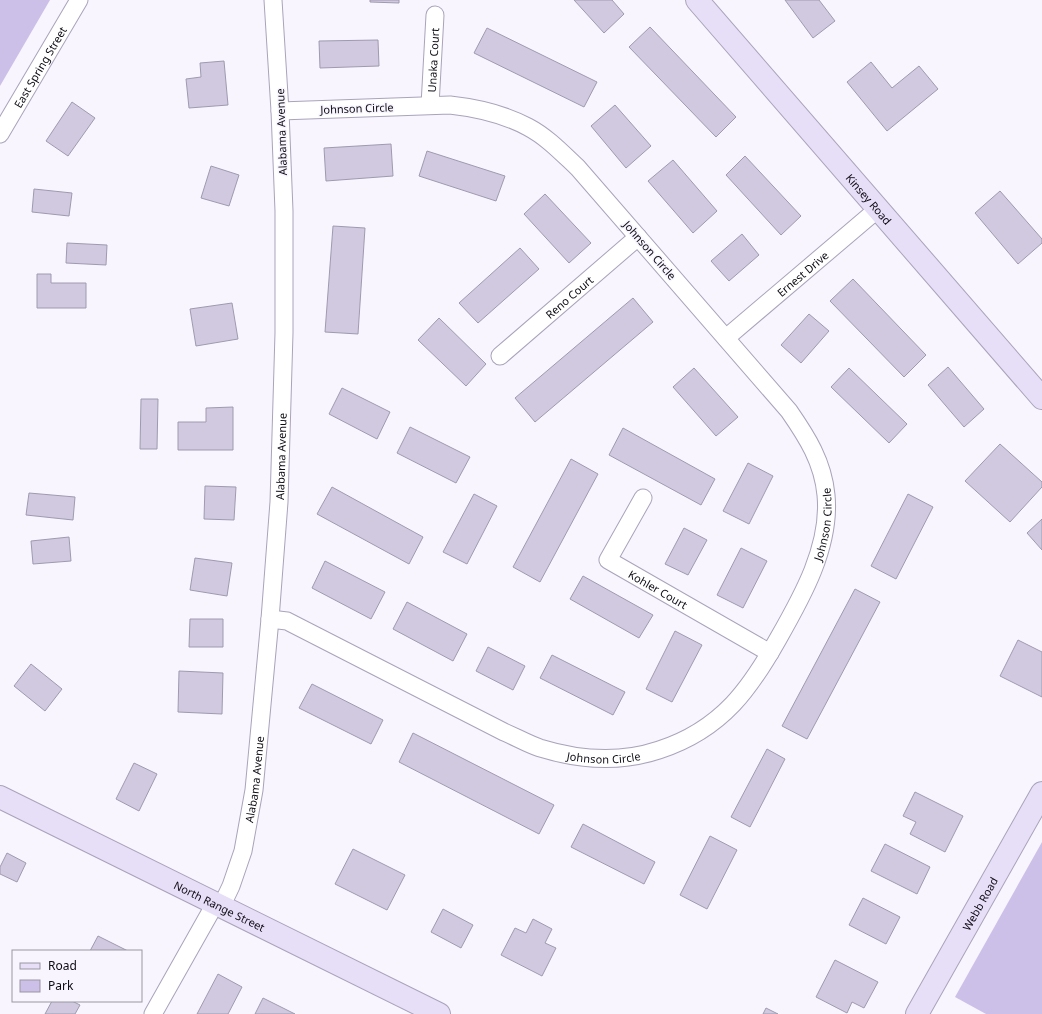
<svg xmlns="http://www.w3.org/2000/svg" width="1042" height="1014" font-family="'Noto Sans',sans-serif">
	<rect width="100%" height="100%" fill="#f8f5fe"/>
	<g fill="#ccc0e8">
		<polygon points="0,0 50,0 0,86"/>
		<polygon points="1042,842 1042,1014 986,1014 955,997"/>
	</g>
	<g fill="#d0c9e0" stroke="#a09ab0">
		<polygon points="370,0 399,0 399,3 370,2"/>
		<polygon points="574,0 612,0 624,14 604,33"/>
		<polygon points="785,0 819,0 835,21 813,38"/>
		<polygon points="650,27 736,117 716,137 629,47"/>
		<polygon points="487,28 597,82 584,107 474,53"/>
		<polygon points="378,40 379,66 320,68 319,41"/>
		<polygon points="224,61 228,105 189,108 186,79 201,77 200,63"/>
		<polygon points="871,62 892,88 919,66 938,89 887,131 847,82"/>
		<polygon points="72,102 95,118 68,156 46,141"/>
		<polygon points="615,105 651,146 626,168 591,126"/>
		<polygon points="391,144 393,176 326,181 324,148"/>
		<polygon points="427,151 505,176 496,201 419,176"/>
		<polygon points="745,156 801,216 781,235 726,175"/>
		<polygon points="673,160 717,211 693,233 648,181"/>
		<polygon points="211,166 239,175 229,206 201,198"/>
		<polygon points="34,189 72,193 69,216 32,212"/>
		<polygon points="1000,191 1042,239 1042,243 1018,264 975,213"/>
		<polygon points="545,194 591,243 569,263 524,214"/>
		<polygon points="333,226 365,228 358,334 325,332"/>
		<polygon points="742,234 759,255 729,281 711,261"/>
		<polygon points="67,243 107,245 106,265 66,263"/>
		<polygon points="520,248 539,269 478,323 459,303"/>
		<polygon points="37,274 51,274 51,283 86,283 86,308 37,308"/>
		<polygon points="853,279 926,355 904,377 830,301"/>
		<polygon points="633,298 653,322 535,422 515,398"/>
		<polygon points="232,303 238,339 196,346 190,309"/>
		<polygon points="809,314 829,331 801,363 781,345"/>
		<polygon points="439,318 486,364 466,386 418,340"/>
		<polygon points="948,367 984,409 964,427 928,385"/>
		<polygon points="694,368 738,417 716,436 673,387"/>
		<polygon points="849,368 907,424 889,443 831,387"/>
		<polygon points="342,388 390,412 377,439 329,414"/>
		<polygon points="141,399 158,399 157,449 140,449"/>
		<polygon points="233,407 233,450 178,450 178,422 206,422 206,408"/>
		<polygon points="410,427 470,457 456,483 397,453"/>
		<polygon points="623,428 715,479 701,505 609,455"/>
		<polygon points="1000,444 1042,482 1042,487 1010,522 965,481"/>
		<polygon points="571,459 598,474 540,582 513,567"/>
		<polygon points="748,463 773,476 749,524 723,511"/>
		<polygon points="205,486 236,487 234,520 204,519"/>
		<polygon points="332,487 423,537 409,564 317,514"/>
		<polygon points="29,493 75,497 73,520 26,515"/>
		<polygon points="474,494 497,506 467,564 443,552"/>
		<polygon points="908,494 933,507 896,579 871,566"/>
		<polygon points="1042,519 1042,550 1027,533"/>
		<polygon points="684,528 707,540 688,575 665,564"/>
		<polygon points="69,537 71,561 33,564 31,541"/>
		<polygon points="741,548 767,561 743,608 717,595"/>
		<polygon points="195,558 232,563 227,596 190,590"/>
		<polygon points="325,561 385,592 371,619 312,588"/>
		<polygon points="583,576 653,615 639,638 570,599"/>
		<polygon points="855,589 880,602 807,739 782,726"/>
		<polygon points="407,602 467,634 453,661 393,629"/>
		<polygon points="190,619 223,619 223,647 189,647"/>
		<polygon points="675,631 702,645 672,702 646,689"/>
		<polygon points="1018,640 1042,652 1042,697 1000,676"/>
		<polygon points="488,647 525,666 513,690 476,671"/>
		<polygon points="552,655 625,692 613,715 540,678"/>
		<polygon points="31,664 62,689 45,711 14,686"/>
		<polygon points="179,671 223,673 222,714 178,712"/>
		<polygon points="312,684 383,720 371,744 299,708"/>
		<polygon points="413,733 554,805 539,834 399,762"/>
		<polygon points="767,749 785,759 750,827 731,817"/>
		<polygon points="134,763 157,774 139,811 116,799"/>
		<polygon points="915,792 963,816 945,852 910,834 916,822 903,816"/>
		<polygon points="583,824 655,862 644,884 571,847"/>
		<polygon points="710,836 737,850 707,909 680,895"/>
		<polygon points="885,844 930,867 917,894 871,871"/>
		<polygon points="353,849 405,875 387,910 335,884"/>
		<polygon points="7,853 26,863 17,882 0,874 0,867"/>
		<polygon points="863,898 900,917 886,944 849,925"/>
		<polygon points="443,909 473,925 461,948 431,932"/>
		<polygon points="533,919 552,929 545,943 556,948 542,976 501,955 515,928 526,933"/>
		<polygon points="98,936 128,951 90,951"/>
		<polygon points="835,960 878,982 864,1008 852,1002 847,1013 816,997"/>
		<polygon points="218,974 242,987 228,1014 197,1014"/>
		<polygon points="263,998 295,1014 255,1014"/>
		<polygon points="52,1001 72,1001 80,1005 75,1014 45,1014"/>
		<polygon points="766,1008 778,1014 763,1014"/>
	</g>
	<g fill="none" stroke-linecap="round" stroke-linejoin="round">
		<g stroke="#aaa3ba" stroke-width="19">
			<g id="street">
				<path id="s1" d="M430,105L435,15"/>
				<path id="s2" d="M0,134L79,0"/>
				<path id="s3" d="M726,338L879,208"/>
				<path id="s4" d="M500,356L638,237"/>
				<path id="s5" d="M643,498L608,560L770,653"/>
				<path id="s6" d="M270,619L287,621L504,732C516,737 528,744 540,748C579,760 620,763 659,750C687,741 713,725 733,704C751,685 765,662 778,639C802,597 831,546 826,495C823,462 807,437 789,411L578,168C562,153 547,137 528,127C504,114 477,108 450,105L280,111"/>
				<path id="s7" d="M221,907L231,886L243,851L254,790L270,619L279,502L284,333V211L280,111L273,0"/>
				<polyline points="153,1014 215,904"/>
			</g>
		</g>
		<g stroke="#aaa3ba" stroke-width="24">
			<g id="secondary">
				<path id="s8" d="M697,0L1042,398"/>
				<path id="s9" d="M0,797L439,1014"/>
				<path id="s10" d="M917,1014L1042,793"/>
			</g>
		</g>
		<use href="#street" stroke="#fff" stroke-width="17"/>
		<use href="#secondary" stroke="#e7def8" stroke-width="22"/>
	</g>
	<g text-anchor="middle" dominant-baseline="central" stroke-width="3" stroke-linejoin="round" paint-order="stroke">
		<g font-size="11" fill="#0e0b13" stroke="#f8f5fe">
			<text stroke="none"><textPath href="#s1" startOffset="45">Unaka Court</textPath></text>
			<text stroke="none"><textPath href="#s2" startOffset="78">East Spring Street</textPath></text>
			<text transform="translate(357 108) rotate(-2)">Johnson Circle</text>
			<text transform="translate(281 132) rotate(-92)">Alabama Avenue</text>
			<text stroke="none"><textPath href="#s8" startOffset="263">Kinsey Road</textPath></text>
			<text transform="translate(650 250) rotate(49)">Johnson Circle</text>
			<text stroke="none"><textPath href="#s3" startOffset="100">Ernest Drive</textPath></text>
			<text stroke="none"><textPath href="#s4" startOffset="91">Reno Court</textPath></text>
			<text stroke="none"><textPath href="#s7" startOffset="457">Alabama Avenue</textPath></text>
			<text stroke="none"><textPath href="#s6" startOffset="713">Johnson Circle</textPath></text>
			<text stroke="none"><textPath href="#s5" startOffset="129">Kohler Court</textPath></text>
			<text stroke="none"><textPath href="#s6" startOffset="365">Johnson Circle</textPath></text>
			<text stroke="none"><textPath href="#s7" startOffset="133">Alabama Avenue</textPath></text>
			<text stroke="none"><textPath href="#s10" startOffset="127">Webb Road</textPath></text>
			<text stroke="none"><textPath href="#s9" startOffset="245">North Range Street</textPath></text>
		</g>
	</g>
	<rect x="12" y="950" width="130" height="52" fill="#f8f5fe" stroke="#9a97a0"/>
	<rect x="20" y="963" width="20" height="6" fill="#e7def8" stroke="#9a97a0"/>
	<text x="48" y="970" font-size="12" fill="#0e0b13">Road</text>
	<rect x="20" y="980" width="20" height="12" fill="#ccc0e8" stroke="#9a97a0"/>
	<text x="48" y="990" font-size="12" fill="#0e0b13">Park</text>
</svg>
